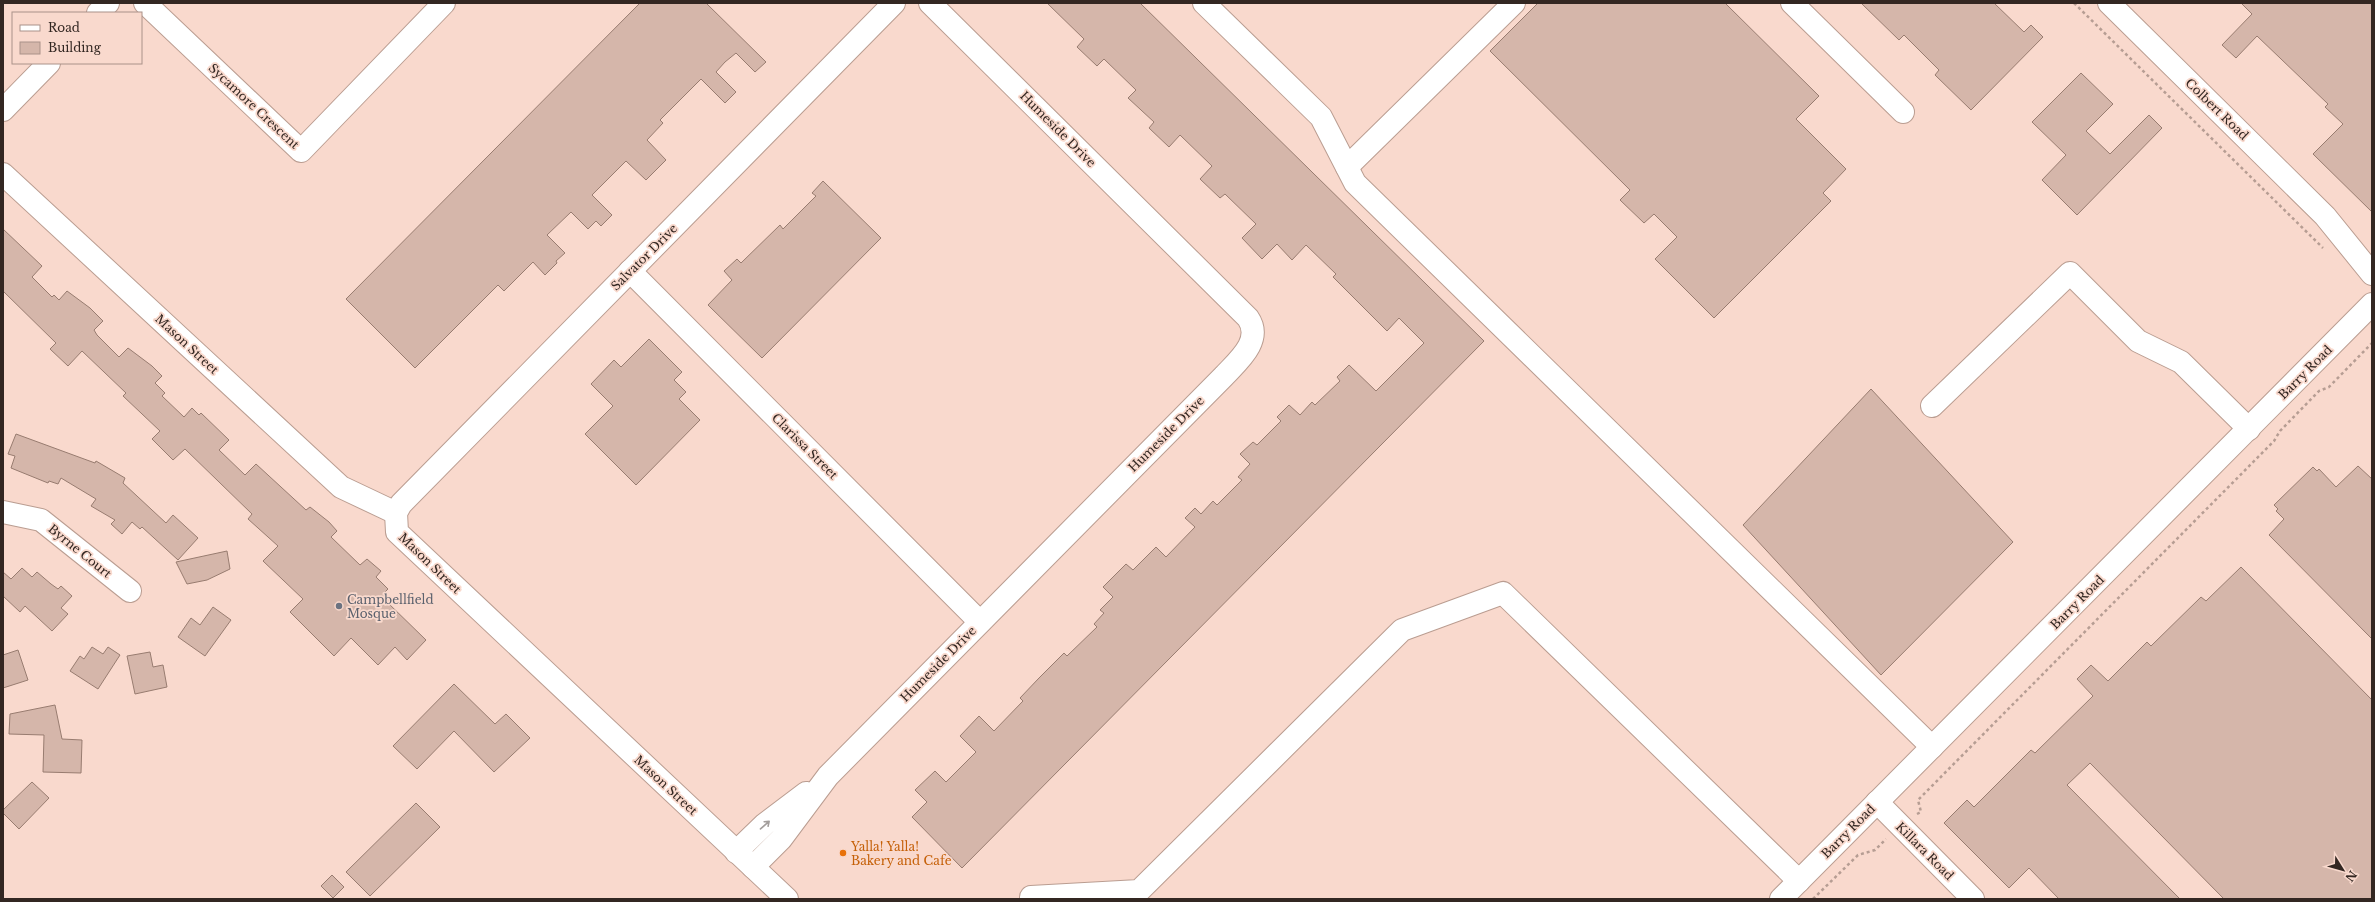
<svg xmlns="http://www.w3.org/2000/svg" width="2375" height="902" font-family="'Libre Baskerville',serif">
	<rect width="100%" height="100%" fill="#f9d9cd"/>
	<g fill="#d5b6aa" stroke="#987c70">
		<polygon points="640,3 706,3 766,62 755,72 736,53 725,62 716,72 736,92 725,103 701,79 660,120 663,123 647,140 666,160 646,180 626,161 592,195 612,215 601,226 596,221 588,229 571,212 547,235 565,253 556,261 557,263 545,275 533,262 504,291 498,285 415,368 346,299"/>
		<polygon points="1047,3 1140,3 1484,341 962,868 912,817 927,802 915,790 935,771 946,782 976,752 960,736 979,716 994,731 1023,701 1020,698 1039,678 1064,653 1067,656 1097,627 1094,624 1104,613 1100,610 1113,597 1103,587 1126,564 1133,570 1156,547 1166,557 1195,527 1185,518 1195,508 1201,514 1213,501 1217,505 1242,480 1238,477 1250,464 1240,454 1253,442 1257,445 1281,421 1277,417 1289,405 1300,415 1312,402 1315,405 1340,381 1337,377 1349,365 1376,391 1424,343 1399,318 1387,331 1333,277 1336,274 1306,245 1292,260 1277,244 1262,259 1242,238 1256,224 1225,194 1220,198 1200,179 1212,166 1180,135 1169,147 1149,128 1154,122 1128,98 1136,90 1104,59 1097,66 1077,47 1084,39"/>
		<polygon points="1538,3 1725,3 1819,96 1796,119 1846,169 1823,193 1831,201 1714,318 1655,259 1677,237 1654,214 1644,223 1620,200 1630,190 1490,51"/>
		<polygon points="1861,3 1994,3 2024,32 2031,25 2043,37 1971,110 1935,75 1939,70 1904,35 1899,40"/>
		<polygon points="2241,3 2372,3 2372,212 2313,154 2343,124 2325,107 2328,104 2257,36 2236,58 2222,45 2252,14"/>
		<polygon points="2081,73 2113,104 2086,131 2110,154 2149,115 2162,128 2077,215 2042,180 2066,155 2032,122"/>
		<polygon points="823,181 881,238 762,358 708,305 732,280 724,271 737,259 741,263 780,225 783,229 816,196 812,193"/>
		<polygon points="3,229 42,266 32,277 52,297 54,295 59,300 67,291 90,308 103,321 94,330 97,335 119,357 128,348 152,366 162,376 155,383 165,393 162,396 184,417 192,408 199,415 201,413 229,440 219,450 245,475 256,464 306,510 310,507 329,522 337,531 331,537 360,565 367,559 381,571 376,577 388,589 383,594 389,600 387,602 426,640 407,660 395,647 378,665 351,638 334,656 290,612 303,599 263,561 278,546 248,519 252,514 185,449 173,460 152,439 160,431 123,396 126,393 82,351 68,366 50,349 56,343 3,291"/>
		<polygon points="649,339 682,372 674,380 686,392 679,399 700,420 636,485 585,434 613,406 591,384 614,360 621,367"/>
		<polygon points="1871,389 2013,542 1881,675 1743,525"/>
		<polygon points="16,434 95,463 96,461 125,478 123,483 166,523 173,515 198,538 178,560 142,527 140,529 132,522 122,534 111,524 115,520 91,506 96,499 61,478 58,484 49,481 48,483 11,468 15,456 8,454"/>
		<polygon points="2358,466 2372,479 2372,639 2269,535 2284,519 2276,511 2278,509 2274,505 2313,467 2317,471 2319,469 2336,487"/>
		<polygon points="227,551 230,569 207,580 187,584 176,562"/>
		<polygon points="2241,567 2372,700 2372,899 2224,899 2090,763 2067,785 2180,899 2059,899 2029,868 2009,888 1944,823 1967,800 1974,807 2031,750 2035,753 2093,696 2077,679 2091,665 2108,681 2147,642 2151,646 2201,597 2206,601"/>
		<polygon points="22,568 32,577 37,572 51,584 58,589 61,586 72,596 61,608 68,614 52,631 25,606 20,612 3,596 3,572 11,579"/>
		<polygon points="213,607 231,620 205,656 178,637 191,618 200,625"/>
		<polygon points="92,647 103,654 108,647 120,655 98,689 70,671 80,656 84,659"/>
		<polygon points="18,650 28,680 3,688 3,655"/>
		<polygon points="150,652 153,667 163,665 167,687 135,694 127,656"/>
		<polygon points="454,684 495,724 506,714 530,738 494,772 454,731 417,769 393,746"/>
		<polygon points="55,705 62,739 82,740 81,773 43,772 44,735 9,734 10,714"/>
		<polygon points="32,782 49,798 19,829 3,813 3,810"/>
		<polygon points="416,803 440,827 370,896 346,872"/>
		<polygon points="332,875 344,887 333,898 321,886"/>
	</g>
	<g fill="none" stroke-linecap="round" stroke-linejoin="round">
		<g stroke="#ba9d91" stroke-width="24">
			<g id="minor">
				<polyline points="145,3 301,151 444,3"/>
				<polyline points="1204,3 1321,117 1355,183 1932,747"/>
				<polyline points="1792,3 1903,112"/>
				<polyline points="2109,3 2325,216 2372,274"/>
				<polyline points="98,13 108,3"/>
				<polyline points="3,110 49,63"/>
				<polyline points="1347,167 1514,3"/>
				<polyline points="3,174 341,487 396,513"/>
				<polyline points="630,271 980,622"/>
				<polyline points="1932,406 2070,273 2138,341 2181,362 2249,429"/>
				<polyline points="3,512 41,520 130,591"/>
				<polyline points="1877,802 1973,899"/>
				<polyline points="736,852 765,824 806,793"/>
				<path d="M753,867L781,839L828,776L1224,376C1239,360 1263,340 1248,318L930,3"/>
				<polyline points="1031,897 1139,891 1402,630 1503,593 1799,881"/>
				<polyline points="787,899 397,532 396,513 401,504 894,3"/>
				<polyline points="1781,899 2372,304"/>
			</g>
		</g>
		<g stroke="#b69d93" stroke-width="2.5" stroke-dasharray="3 3" stroke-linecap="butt">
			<polyline points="2074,3 2323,248"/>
			<polyline points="1917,814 1921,812 1918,800 2274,441 2280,431 2319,391 2329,387 2372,343"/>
			<polyline points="1813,899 1858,855 1875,850 1886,839"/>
		</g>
		<use href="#minor" stroke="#fff" stroke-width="22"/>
	</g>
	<defs><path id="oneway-shaft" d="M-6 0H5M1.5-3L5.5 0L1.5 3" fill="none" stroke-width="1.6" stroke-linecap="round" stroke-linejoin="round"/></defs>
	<use stroke="#a39e9c" href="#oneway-shaft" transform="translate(765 825) rotate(-41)"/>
	<circle fill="#6b7280" stroke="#f9d9cd" stroke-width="1.5" cx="339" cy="606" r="4"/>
	<circle fill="#e8710a" stroke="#f9d9cd" stroke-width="1.5" cx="843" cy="853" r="4"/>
	<g text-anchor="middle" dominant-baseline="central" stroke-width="3.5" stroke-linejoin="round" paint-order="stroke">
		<g font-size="12" fill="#332722" stroke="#f9d9cd">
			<text transform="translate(254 106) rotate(43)">Sycamore Crescent</text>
			<text transform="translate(2217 109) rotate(44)">Colbert Road</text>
			<text transform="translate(1058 129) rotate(45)">Humeside Drive</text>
			<text transform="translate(644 257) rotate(-45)">Salvator Drive</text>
			<text transform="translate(187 344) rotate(43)">Mason Street</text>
			<text transform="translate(2305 372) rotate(-45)">Barry Road</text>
			<text transform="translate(1166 434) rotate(-45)">Humeside Drive</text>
			<text transform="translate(805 446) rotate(45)">Clarissa Street</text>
			<text transform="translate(80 551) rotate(39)">Byrne Court</text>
			<text transform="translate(430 563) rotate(44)">Mason Street</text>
			<text transform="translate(2077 602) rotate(-45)">Barry Road</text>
			<text transform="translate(938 664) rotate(-45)">Humeside Drive</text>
			<text transform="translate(666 785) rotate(43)">Mason Street</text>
			<text transform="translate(1848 831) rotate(-45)">Barry Road</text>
			<text transform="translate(1925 851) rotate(45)">Killara Road</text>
		</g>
		<g font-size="12" fill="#5b616d" stroke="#f9d9cd" text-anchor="start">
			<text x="347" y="599">Campbellfield<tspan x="347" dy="14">Mosque</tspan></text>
		</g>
		<g font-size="12" fill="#c56008" stroke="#f9d9cd" text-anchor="start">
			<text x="851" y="846">Yalla! Yalla!<tspan x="851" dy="14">Bakery and Cafe</tspan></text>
		</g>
	</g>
	<rect width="2375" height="902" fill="none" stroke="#332722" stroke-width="8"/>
	<rect x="12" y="12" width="130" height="52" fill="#f9d9cd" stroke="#aa9289"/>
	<rect x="20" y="25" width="20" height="6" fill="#ffffff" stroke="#aa9289"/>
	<text x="48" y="32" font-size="12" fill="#332722">Road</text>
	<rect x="20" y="42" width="20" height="12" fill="#d5b6aa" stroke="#aa9289"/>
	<text x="48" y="52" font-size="12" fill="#332722">Building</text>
	<g transform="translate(2343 870) rotate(127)" stroke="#f9d9cd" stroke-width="3" paint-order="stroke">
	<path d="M0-3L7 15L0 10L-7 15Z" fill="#332722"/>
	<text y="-6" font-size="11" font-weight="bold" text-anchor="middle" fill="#332722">N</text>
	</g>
</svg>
